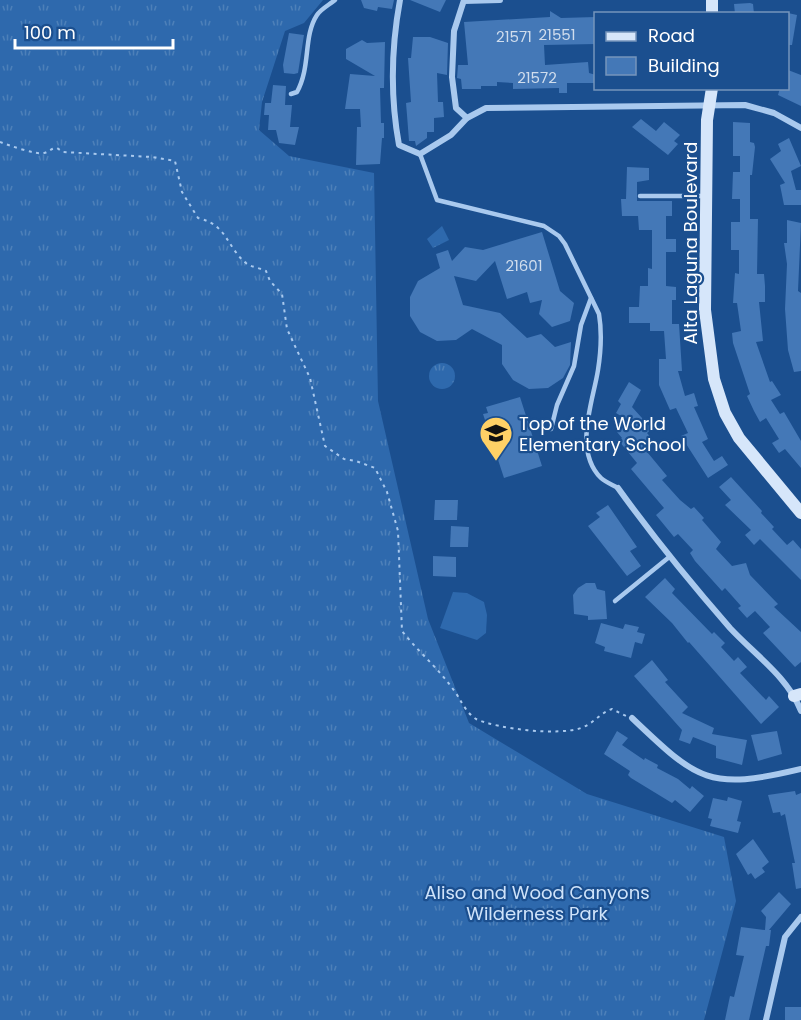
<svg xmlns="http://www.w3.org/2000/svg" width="801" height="1020" font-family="Poppins,sans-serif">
	<defs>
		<pattern id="grass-tufts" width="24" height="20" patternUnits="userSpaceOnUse" patternTransform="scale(1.5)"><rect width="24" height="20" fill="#2e69ad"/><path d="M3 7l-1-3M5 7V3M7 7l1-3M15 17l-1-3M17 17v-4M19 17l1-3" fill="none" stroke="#4d80b9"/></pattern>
	</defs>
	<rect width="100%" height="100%" fill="#1b4f8f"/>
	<g fill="url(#grass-tufts)">
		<polygon points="0,0 323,0 304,23 285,31 262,102 259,130 289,156 374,173 378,401 428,619 469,723 587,794 724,837 736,901 704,1020 0,1020"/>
		<polygon points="442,226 449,240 433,248 427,239"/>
		<circle cx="442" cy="376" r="13"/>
	</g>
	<polygon fill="#2e69ad" points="453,592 467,593 484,602 487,615 486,633 477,640 440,628"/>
	<g fill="#4478b7">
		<polygon points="361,0 394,0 392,9 378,7 377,11 364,8"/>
		<polygon points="410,0 446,0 440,12"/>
		<polygon points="750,3 753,4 754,14 735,14 734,4"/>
		<polygon points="550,11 561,18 596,17 596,44 544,45 545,65 588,62 589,73 596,75 596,83 567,83 567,93 559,93 559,88 513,89 513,83 497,82 497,86 481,86 481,89 462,89 461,79 457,78 458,65 468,65 464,22 550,17"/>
		<polygon points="788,13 797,15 792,45 788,45"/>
		<polygon points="289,33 304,35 298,73 294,74 284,73 283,65"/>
		<polygon points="413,37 430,37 448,43 447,75 437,73 438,102 443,102 444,117 434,118 434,132 427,132 427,138 416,146 415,141 409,141 407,115 406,103 411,102 408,58 411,58"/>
		<polygon points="362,40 367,43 385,42 384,88 380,88 381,123 384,123 384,138 382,138 380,164 356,165 357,127 361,127 360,109 345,109 350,74 375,76 346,59 346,49"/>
		<polygon points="788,70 801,75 801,106 778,95 780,88 788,88"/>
		<polygon points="273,85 286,86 285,105 292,105 290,127 299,127 295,145 279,143 276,130 268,130 269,115 264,115 265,103 271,103"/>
		<polygon points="641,119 656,131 664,122 680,135 674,141 678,144 668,155 632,127"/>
		<polygon points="733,122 750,123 750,142 754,143 755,147 752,175 750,175 750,219 758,219 757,274 764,274 765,286 765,302 759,302 763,341 756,342 770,382 772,381 781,395 771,400 780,414 784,412 801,441 801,468 785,449 779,453 772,443 779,439 766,418 760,422 754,411 747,396 750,394 733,343 732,333 741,331 737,303 733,303 735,273 739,274 739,250 731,250 731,222 740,222 740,199 732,199 733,172 740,172 740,156 733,156"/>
		<polygon points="789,138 801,166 791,171 796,190 801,190 801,205 784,205 780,185 785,183 770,159 781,151 778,144"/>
		<polygon points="627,167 649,168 649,180 637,182 637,201 672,201 672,216 666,216 666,239 676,239 676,252 666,252 666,286 676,287 676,300 672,300 672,324 679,324 682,371 678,371 685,396 694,393 698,406 694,407 708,439 702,442 714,461 722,456 728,465 708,478 681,436 688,433 676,408 670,410 659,385 659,359 666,359 664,331 650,331 650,323 629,323 629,307 639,307 640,286 648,286 648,268 652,269 652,230 639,230 638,216 622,216 621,199 626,199"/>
		<polygon points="787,220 801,223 798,291 801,293 801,371 794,372 788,350 785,309 787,264 784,243 787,243"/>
		<polygon points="542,232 560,291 574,303 570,321 552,327 539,314 542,300 530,303 527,292 507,299 495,261 476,281 454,276 463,305 500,313 527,338 541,334 555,347 571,342 570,365 563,378 548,388 529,389 513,380 502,364 502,345 472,329 456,340 437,341 420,332 410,316 410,297 418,281 440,268 436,254 448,250 452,261 465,247 483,250"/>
		<polygon points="629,382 641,390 632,407 652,429 647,433 652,439 643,447 667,476 662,480 680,500 691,509 694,507 704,518 702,520 721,542 716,549 732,566 746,563 750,575 778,604 774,607 801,632 801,662 795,667 763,633 770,627 755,611 747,618 738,608 741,606 725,588 722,591 695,561 690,553 693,550 678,534 674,537 656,515 664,508 631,469 637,463 619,441 622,438 617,432 629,421 616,413 621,404 618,401"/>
		<polygon points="520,397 542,466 504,478 483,414 488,413 486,407"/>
		<polygon points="731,477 762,511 761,513 774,527 772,529 787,545 793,540 801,549 801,580 760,539 754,545 745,535 751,530 725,505 731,500 719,487"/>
		<polygon points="435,500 458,500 457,520 434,520"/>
		<polygon points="608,505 637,547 630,551 641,566 627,576 588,526 600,517 596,513"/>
		<polygon points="451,526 469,527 468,547 450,547"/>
		<polygon points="433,556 456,557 456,577 433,576"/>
		<polygon points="665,578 675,589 672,593 712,634 714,632 725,643 721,647 734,661 738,657 747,667 740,673 766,700 769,696 779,707 761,724 689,642 688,643 672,623 645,597"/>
		<polygon points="586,583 595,583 597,589 605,591 607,619 588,620 588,616 574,614 573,595 578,588"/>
		<polygon points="601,623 623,629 625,624 639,627 637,632 645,634 642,644 635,642 631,658 604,651 605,647 595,643"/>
		<polygon points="652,660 668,680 665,682 688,707 682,713 714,728 712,734 747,740 742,765 716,758 716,746 693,737 690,744 679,740 682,730 634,676"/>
		<polygon points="617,731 628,738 622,745 644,760 645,758 658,765 657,768 678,779 690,789 692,786 704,796 690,812 675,800 672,803 631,778 628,775 630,771 604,754"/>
		<polygon points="777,731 782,754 758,761 751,735"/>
		<polygon points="795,791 796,795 801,793 801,888 796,889 792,863 795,863 785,814 781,816 780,812 773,813 768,795"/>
		<polygon points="728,797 742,801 737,821 741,822 738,833 710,826 712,819 708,818 713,798 727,801"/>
		<polygon points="753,839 769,862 762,868 765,872 755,879 751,873 748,875 736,854"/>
		<polygon points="779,892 791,904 769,930 771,930 769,946 766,946 749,1020 725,1020 730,996 734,997 744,956 736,955 741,927 765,930 766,917 761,911"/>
		<rect x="785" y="1007" width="16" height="13"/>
	</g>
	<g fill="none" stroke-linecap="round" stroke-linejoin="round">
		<path stroke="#a9c9ee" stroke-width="2" stroke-dasharray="3 4.5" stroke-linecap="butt" d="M0,142C8,145 36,155 44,153C49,152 51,148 57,148L63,152L152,157L175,161L182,192L198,218C228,225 226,247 247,264C252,267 260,268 266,271L270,281L282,294L287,329L310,378L325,446L344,459L356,461L375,468L387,492L398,531L402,631C420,654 443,672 459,698C463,705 468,714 476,719C498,729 558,736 581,728C593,724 600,713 612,709L626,716"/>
		<g stroke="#a9c9ee" stroke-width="4.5">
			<path d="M291,94L297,92C311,67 303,36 317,15C321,9 329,5 335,0"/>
			<path d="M420,154L437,200L544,226L559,236L565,244L599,314C602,332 601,351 598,370C593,402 573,450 601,478C605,482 613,485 618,488"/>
			<polyline points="640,196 704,196"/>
			<polyline points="551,429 557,405 574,366 581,325 591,298"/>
			<polyline points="615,601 668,558"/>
		</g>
		<g stroke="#a9c9ee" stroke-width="6">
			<path d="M400,0C391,49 390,96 399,145L420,154L451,135L467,118L486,108L745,105L774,113L801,128"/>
			<polyline points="464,0 454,31 452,77 456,108 467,118"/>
			<polyline points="464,1 500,0"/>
			<path d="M618,488C654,538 689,581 730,628C754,654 788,677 801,711"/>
			<path d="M632,718C698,781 709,791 801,769"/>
			<polyline points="766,1020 785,937 801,917"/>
		</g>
		<g stroke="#d6e6fa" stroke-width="12">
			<polyline points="712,0 712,14"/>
			<polyline points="712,88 707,120 705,310 714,379 725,413 739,438 801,513"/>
			<polyline points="794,696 801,694"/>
		</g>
	</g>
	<defs>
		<g id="school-pin" transform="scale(1.725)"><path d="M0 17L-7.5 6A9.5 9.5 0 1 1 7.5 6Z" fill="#ffd166" stroke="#1b4f8f"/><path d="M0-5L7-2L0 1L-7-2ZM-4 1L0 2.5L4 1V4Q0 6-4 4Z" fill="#111"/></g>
	</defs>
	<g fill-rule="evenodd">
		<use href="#school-pin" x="496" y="433"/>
	</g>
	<g text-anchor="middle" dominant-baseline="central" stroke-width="4.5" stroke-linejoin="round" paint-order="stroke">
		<g font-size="15" fill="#d0dded">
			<text x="557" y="34">21551</text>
			<text x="514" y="36">21571</text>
			<text x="537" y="77">21572</text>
			<text x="524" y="265">21601</text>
		</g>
		<g font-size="18" fill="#fff" stroke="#1b4f8f">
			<text transform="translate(690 243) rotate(-90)">Alta Laguna Boulevard</text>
		</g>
		<g font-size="18" fill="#fff" stroke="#1b4f8f" text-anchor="start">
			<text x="519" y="423">Top of the World<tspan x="519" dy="21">Elementary School</tspan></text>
		</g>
		<g font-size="18" fill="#cfe3fa" stroke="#1b4f8f">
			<text x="537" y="892">Aliso and Wood Canyons<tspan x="537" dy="21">Wilderness Park</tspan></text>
		</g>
	</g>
	<rect x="594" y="12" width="195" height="78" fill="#1b4f8f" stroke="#7695bc" stroke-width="1.5"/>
	<rect x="606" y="32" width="30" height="9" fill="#d6e6fa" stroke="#7695bc" stroke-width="1.5"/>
	<text x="648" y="42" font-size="18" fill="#ffffff">Road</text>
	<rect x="606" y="57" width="30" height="18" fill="#4478b7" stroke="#7695bc" stroke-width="1.5"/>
	<text x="648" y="72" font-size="18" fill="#ffffff">Building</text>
	<path d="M15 39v9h158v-9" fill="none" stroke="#ffffff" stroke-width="3"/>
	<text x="24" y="39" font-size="18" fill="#ffffff" stroke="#1b4f8f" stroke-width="4.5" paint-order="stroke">100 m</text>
</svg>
